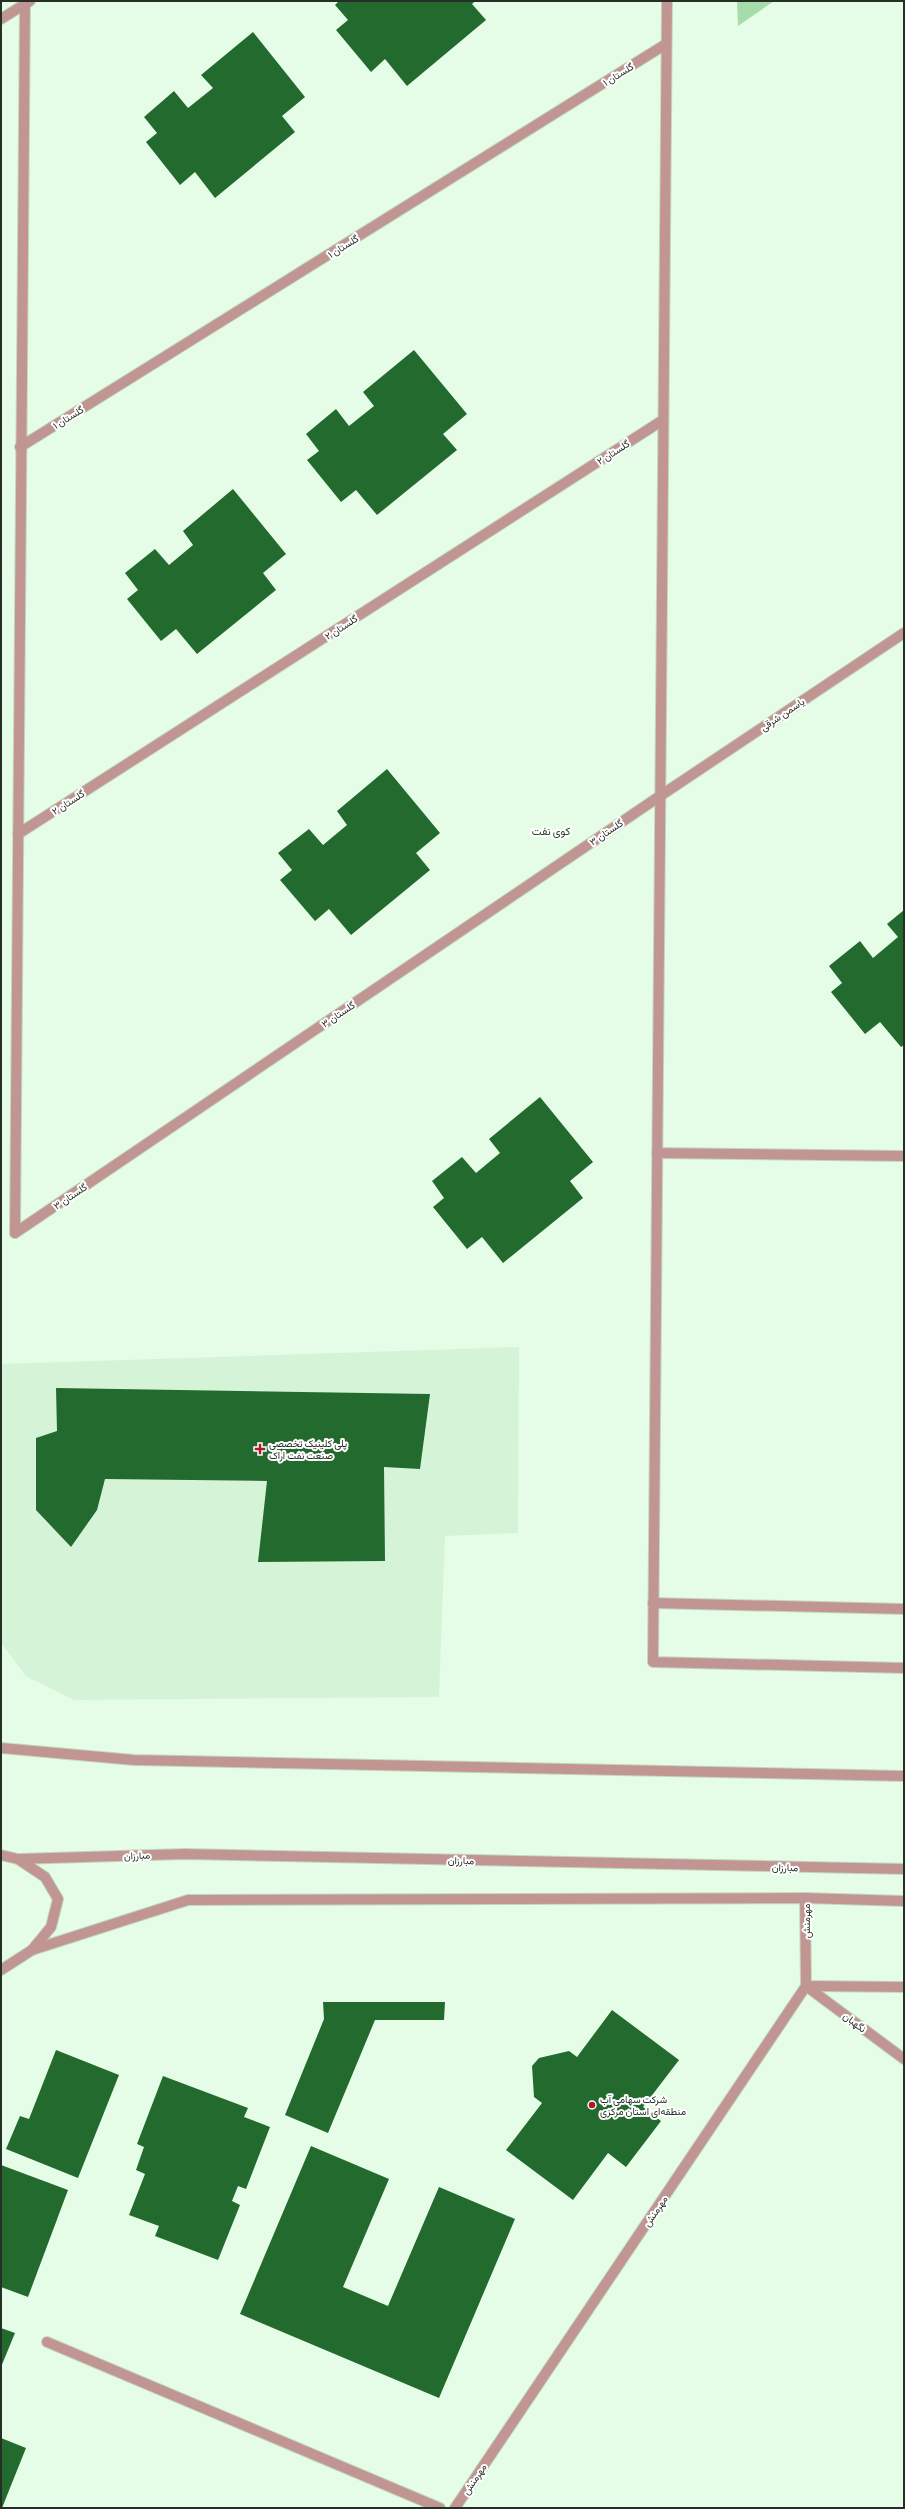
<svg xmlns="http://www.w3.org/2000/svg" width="905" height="2509" font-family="Barlow,Vazirmatn,sans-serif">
	<rect width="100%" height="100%" fill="#e5fde6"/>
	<polygon fill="#d5f4d7" points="519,1347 518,1533 445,1536 439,1697 74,1700 26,1676 1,1643 1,1364"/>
	<polygon fill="#a6dca9" points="737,1 774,1 738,26"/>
	<g fill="#236a2e">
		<polygon points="339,1 475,1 472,4 486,20 407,86 385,59 371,72 336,30 348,20 335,5"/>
		<polygon points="253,32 305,97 282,116 295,132 215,198 195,172 180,185 146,142 157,133 144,117 174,91 188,108 213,88 201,75"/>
		<polygon points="414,350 467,414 443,434 457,450 377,515 356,490 341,502 307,460 319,451 306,434 336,409 349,426 374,406 363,392"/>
		<polygon points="233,489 286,554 263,573 276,590 197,654 176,629 161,641 127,599 138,590 125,573 155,549 169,565 193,545 183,531"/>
		<polygon points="387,769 440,833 416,853 430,870 351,935 329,909 315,921 280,880 292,870 278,853 309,829 323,845 347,825 337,811"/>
		<polygon points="904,910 904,1045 901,1047 880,1022 865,1034 831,992 842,983 829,966 860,941 873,958 898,937 887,924"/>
		<polygon points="540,1097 593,1162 570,1181 583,1198 503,1263 482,1237 467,1249 433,1207 444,1198 432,1181 462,1157 476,1173 500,1153 489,1139"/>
		<polygon points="56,1388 430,1394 420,1469 384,1467 385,1561 258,1562 267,1481 105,1479 97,1510 71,1547 36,1510 36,1438 57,1431"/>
		<polygon points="323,2002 445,2002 444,2020 375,2020 328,2133 285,2115 324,2019"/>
		<polygon points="612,2010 679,2060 643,2107 661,2121 626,2167 608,2153 573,2200 506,2150 542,2103 534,2097 532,2066 539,2058 569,2051 577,2057"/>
		<polygon points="56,2050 119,2075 78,2178 6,2149 20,2116 29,2119"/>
		<polygon points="163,2076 248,2108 244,2117 270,2127 246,2189 238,2186 232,2201 240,2205 218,2260 155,2236 159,2226 129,2215 145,2174 136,2170 144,2147 137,2144"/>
		<polygon points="311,2146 389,2179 343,2287 388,2306 439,2187 515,2219 439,2398 240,2314"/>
		<polygon points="1,2165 68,2190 28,2297 1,2287"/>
		<polygon points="1,2328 15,2333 1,2367"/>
		<polygon points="1,2438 26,2448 2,2508 1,2508"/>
	</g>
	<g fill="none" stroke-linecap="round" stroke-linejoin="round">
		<g stroke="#c3d8c3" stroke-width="12">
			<g id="minor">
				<polyline points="667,1 653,1662 904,1668"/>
				<polyline points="1,19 30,1"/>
				<polyline points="20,447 666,44"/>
				<polyline points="18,834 663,420"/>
				<polyline points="657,1153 904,1156"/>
				<polyline points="15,1233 25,1"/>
				<polyline points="15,1233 660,796 904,633"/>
				<polyline points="653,1603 904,1609"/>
				<polyline points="1,1748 134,1760 904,1776"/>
				<polyline points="1,1855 18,1859 45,1877 58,1899 51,1927 32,1950 1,1970"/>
				<polyline points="18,1859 185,1854 904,1869"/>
				<polyline points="32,1950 188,1900 805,1898 904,1901"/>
				<polyline points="806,1986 904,2059"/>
				<polyline points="806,1986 904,1987"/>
				<polyline points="47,2342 440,2508"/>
				<polyline points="455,2508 806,1986 805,1898"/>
			</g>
		</g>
		<use href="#minor" stroke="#c19692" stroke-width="10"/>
	</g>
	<g fill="#ad1a24" stroke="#fff" stroke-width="1.5">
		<path d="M258 1443h4v4h4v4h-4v4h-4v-4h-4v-4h4z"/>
		<circle cx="592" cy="2105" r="4"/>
	</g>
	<g text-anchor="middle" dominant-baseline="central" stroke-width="4" stroke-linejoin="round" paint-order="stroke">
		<g font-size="10" fill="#262f26" stroke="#fff">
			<text transform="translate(618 74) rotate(-32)">گلستان ۱</text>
			<text transform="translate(343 246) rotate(-32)">گلستان ۱</text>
			<text transform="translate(68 417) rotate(-32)">گلستان ۱</text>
			<text transform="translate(613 452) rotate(-33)">گلستان ۲</text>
			<text transform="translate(341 627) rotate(-33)">گلستان ۲</text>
			<text transform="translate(782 714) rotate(-34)">یاسمن شرقی</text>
			<text transform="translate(68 802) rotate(-33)">گلستان ۲</text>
			<text transform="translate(606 832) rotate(-34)">گلستان ۳</text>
			<text transform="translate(338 1014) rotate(-34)">گلستان ۳</text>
			<text transform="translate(70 1196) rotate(-34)">گلستان ۳</text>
			<text transform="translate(137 1855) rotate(-2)">مبارزان</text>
			<text transform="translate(461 1860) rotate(1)">مبارزان</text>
			<text transform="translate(785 1867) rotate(1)">مبارزان</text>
			<text transform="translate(806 1921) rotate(-90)">مهرمنش</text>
			<text transform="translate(855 2022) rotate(37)">نگهبان</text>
			<text transform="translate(655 2211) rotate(-56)">مهرمنش</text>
			<text transform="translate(474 2479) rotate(-56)">مهرمنش</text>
		</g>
		<g font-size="10" fill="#262f26" stroke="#fff" text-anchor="start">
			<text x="269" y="1443">پلی کلینیک تخصصی<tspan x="269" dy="12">صنعت نفت اراک</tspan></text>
			<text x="600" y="2099">شرکت سهامی آب<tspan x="600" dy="12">منطقه‌ای استان مرکزی</tspan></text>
		</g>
		<g font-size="11" fill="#2c402d" stroke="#fff">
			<text x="551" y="830">کوی نفت</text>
		</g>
	</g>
	<rect width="905" height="2509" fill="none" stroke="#262f26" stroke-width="4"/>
</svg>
